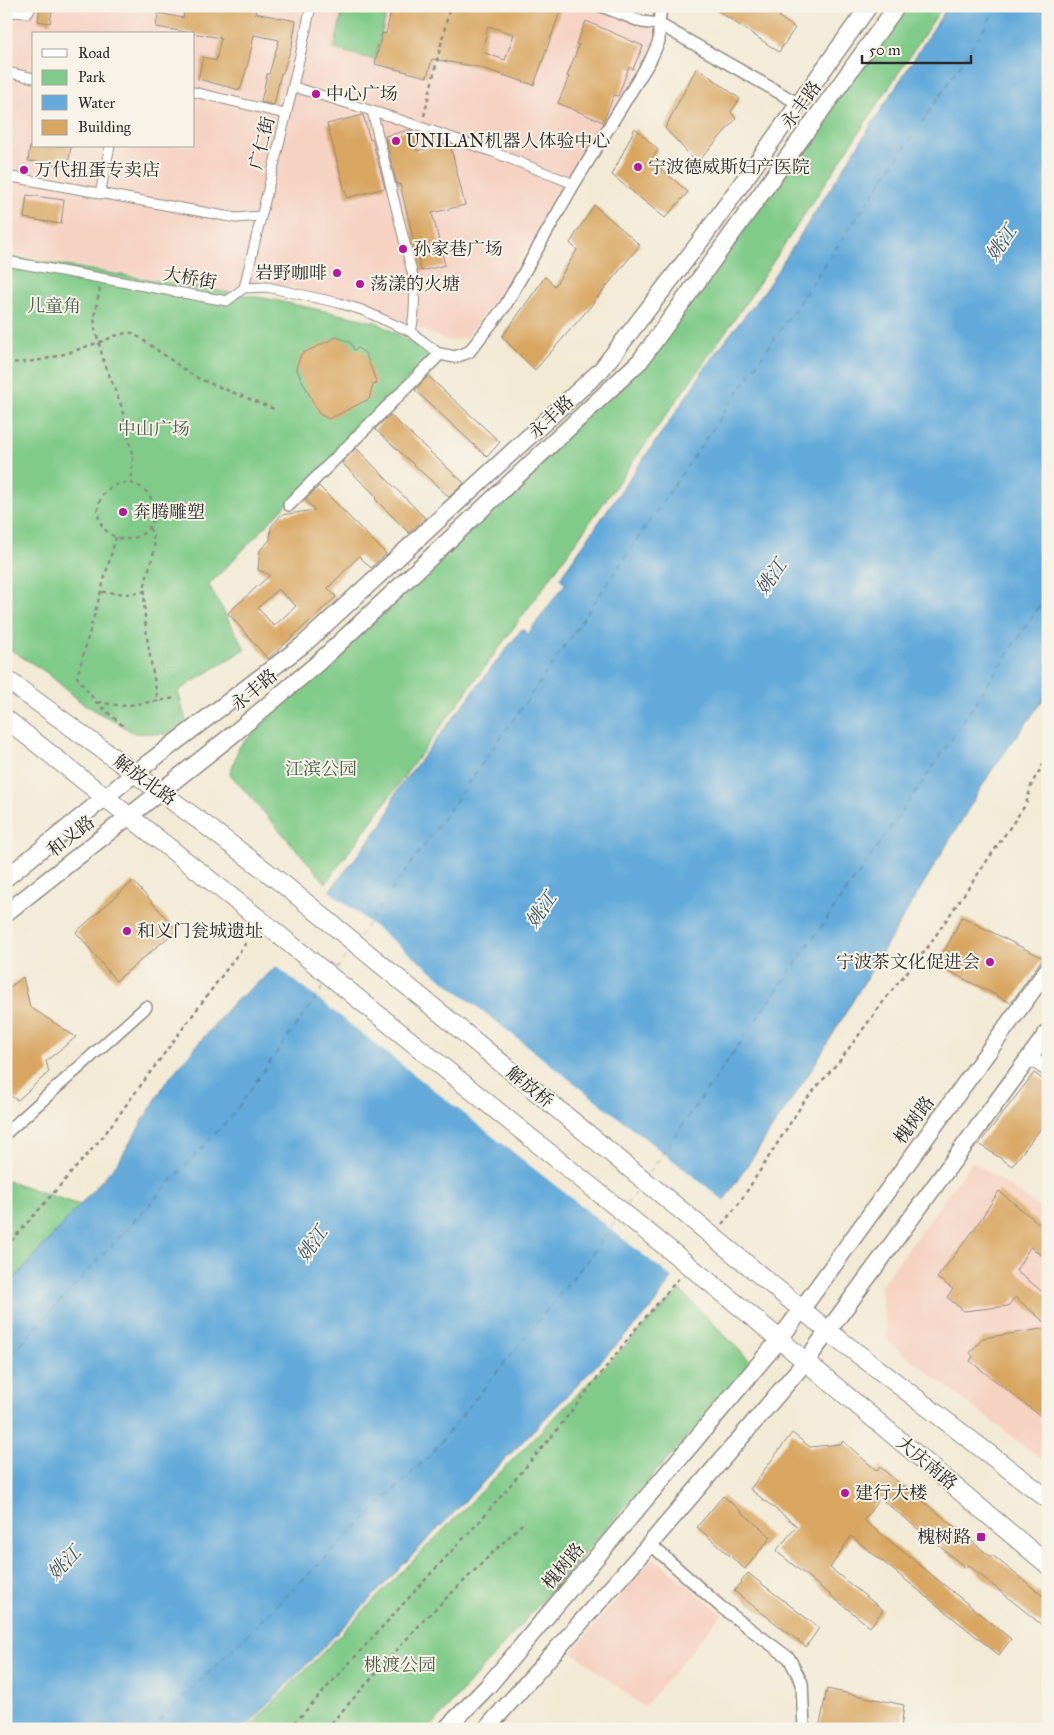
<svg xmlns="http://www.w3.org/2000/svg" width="1054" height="1735" font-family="'IM FELL Great Primer','Noto Serif SC',serif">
	<rect width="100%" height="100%" fill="#f7f3e8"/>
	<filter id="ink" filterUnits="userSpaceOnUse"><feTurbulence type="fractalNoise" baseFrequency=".02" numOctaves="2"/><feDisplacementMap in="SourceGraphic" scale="10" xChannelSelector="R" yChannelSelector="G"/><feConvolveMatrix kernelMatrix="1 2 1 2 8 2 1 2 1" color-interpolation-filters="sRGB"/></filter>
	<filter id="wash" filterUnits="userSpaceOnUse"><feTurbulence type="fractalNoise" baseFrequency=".0096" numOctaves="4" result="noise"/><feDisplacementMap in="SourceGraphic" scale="20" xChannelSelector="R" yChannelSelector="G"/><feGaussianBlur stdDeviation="1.12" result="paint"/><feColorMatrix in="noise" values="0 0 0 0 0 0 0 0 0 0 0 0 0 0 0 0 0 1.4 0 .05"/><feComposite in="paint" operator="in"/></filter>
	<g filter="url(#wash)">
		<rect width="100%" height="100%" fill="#f3ead5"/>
		<g fill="#f6d2c3" fill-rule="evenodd">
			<path d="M6,6H593L651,27L656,34L649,54L571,180L499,292L467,338L448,341L402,320L353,303L287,286L231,292L6,253ZM34,34H194V146H34Z"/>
			<polygon points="972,1161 1048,1213 1048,1464 888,1342 880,1287"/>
			<polygon points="653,1557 722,1614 644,1707 572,1652"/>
		</g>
		<g fill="#80cb89" stroke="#567b5a">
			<polygon points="344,6 388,6 375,60 334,49"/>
			<polygon points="898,6 943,6 741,310 548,581 326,883 230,774 239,747 322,665 625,379"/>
			<polygon points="6,256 269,299 376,322 432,354 209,585 245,649 178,691 187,725 166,734 134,733 82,703 46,672 6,647"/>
			<polygon points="6,1180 80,1205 6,1288"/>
			<polygon points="680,1290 752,1363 429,1729 247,1729"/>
		</g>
		<polygon fill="#64aada" stroke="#486a82" points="948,6 1048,6 1048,693 990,773 810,1072 651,1309 244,1729 6,1729 6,1288 119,1161 166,1082 231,1005 296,951 331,889 381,825 389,812 394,796 400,786 522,629 528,634 565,584 560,578 674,415 713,356 763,293"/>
		<polygon fill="#f3ead5" points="328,890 726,1202 674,1279 275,965 294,949"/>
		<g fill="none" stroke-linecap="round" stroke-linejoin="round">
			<g stroke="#3f5768" stroke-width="1" stroke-dasharray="6 5" stroke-linecap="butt">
				<polyline points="359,937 531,695 946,87 998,6"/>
				<polyline points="336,970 350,950"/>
				<polyline points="649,1173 933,767 1048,593"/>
				<polyline points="626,1205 640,1186"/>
				<polyline points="6,1360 234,1113 326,983"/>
				<polyline points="151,1729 431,1454 588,1259 617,1219"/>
			</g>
		</g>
		<g id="blocks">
			<g fill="#d8a661" fill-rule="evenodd">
				<polygon points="40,6 53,6 50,23 38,21"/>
				<polygon points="185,6 256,6 255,13 296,21 292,45 283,73 281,73 274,105 261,102 267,74 269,74 279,40 254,35 248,64 240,90 198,79 203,57 216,61 221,38 156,27 158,13 183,18"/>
				<path d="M392,6H562L534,85L478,67L432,59L427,77L375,64L382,33L386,34ZM488,26L514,34L505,60L482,52Z"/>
				<polygon points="711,6 786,6 779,17 795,28 779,52"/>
				<polygon points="586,21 643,46 633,69 629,67 618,96 614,95 603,122 558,103 569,77 567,76 579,45 576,44"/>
				<polygon points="697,67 740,99 731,112 736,119 697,163 665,128"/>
				<polygon points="363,115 370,140 372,139 385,188 347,198 327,124"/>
				<polygon points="635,128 658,150 651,160 688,192 665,218 612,175"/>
				<polygon points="409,130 412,130 417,151 447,143 450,144 465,205 432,213 445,265 421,271 400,184 397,185 385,136"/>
				<polygon points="30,146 71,146 68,166 28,161"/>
				<polygon points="27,195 64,200 61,224 24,218"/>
				<polygon points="594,205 640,245 585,313 535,370 502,337 545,277 555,286 577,250 570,243"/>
				<polygon points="337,337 351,343 354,350 358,348 366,354 377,384 373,385 369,399 329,419 319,414 296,368 301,354"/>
				<polygon points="428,376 500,442 487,457 415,390"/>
				<polygon points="390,415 464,483 449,497 375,429"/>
				<polygon points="356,448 425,518 409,533 375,499 377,497 342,463"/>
				<path d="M319,486L386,554L371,568L359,556L328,588L336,597L268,659L228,613L270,575L258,570L260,550L270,540L271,527L281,515L315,510L305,500ZM278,589L296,606L274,626L258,608Z"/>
				<polygon points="133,881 177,930 116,981 76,932"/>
				<polygon points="962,917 1043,958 1011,1003 937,965"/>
				<polygon points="23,977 30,1007 76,1037 46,1061 49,1072 18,1100 6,1094 6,990"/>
				<polygon points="1034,1073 1048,1083 1048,1119 1012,1166 979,1144"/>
				<polygon points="999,1191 1048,1231 1048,1260 1030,1247 1016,1271 1048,1296 1048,1325 1015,1297 1008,1306 964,1311 947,1297 953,1289 937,1278 973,1231"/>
				<polygon points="1048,1328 1048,1422 970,1361 973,1356 970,1353 983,1338"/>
				<polygon points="792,1433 810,1447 840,1444 843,1441 877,1471 880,1467 904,1487 905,1486 991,1557 992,1555 1048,1600 1048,1630 968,1565 966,1568 880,1498 864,1520 1011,1639 999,1655 851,1536 830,1568 883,1610 870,1627 776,1551 797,1526 750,1489"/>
				<polygon points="723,1496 771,1537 745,1569 697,1527"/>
				<polygon points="748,1573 819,1628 806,1647 734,1591"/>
				<polygon points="827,1689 904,1705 901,1729 819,1729"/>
			</g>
		</g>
	</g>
	<g filter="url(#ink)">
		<use href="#blocks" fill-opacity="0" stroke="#8f8a80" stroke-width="1"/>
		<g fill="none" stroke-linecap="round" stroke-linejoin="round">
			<g stroke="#8f8a80" stroke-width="11">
				<g id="pedestrian">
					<polyline points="6,12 28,13 32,6"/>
					<polyline points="6,72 34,78"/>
					<polyline points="294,87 392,117 493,152 574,184"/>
					<polyline points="194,92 285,114"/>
					<path d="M372,111L414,280C415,298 415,315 411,332"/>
					<polyline points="6,176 236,218 261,216"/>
					<polyline points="100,194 110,146"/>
					<polyline points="6,261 227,301 244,288 267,287 339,303 362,310 411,332 440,354"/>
					<path d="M244,288C266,194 291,101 311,6"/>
				</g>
			</g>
			<g stroke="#8f8a80" stroke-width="14">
				<g id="minor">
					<polyline points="601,6 642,22 659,24 799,104"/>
					<polyline points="289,505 440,354 455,357 469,352 505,306 574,184 651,59 659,41 659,24 661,6"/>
					<polyline points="6,1133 146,1007"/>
					<polyline points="650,1544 721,1607 789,1658 802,1683 804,1729"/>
				</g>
			</g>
			<g stroke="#8f8a80" stroke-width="16">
				<polyline id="tertiary" points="1029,1057 1048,1070"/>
			</g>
			<g stroke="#8f8a80" stroke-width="19">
				<g id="secondary">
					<polyline points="6,878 135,773 304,644 601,370 699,243 869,6"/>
					<polyline points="6,913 231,736 319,662 640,361 897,6"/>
					<polyline points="446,1729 488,1686 780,1339 1048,969"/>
					<polyline points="486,1729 650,1544 806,1361 1048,1032"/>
				</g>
			</g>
			<g stroke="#8f8a80" stroke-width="20">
				<g id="primary">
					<polyline points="6,679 200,821 283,884"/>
					<polyline points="6,719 258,918"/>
					<polyline points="777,1289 828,1331 1048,1499"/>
					<polyline points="754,1318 1048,1565"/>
				</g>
			</g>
			<g stroke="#8f8a80" stroke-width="2.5" stroke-dasharray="4 4" stroke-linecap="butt">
				<polyline points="424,116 450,6"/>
				<polyline points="100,288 94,317 95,329 104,362 121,405 128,435 133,458 131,483"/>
				<path d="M6,362C38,365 70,352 100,342C111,338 121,332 133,333L195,377L274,409"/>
				<circle cx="126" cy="511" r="28"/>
				<path d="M149,528C162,550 147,564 145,587C142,625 152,664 158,702"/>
				<polyline points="116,537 77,677 96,702 122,725 121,727"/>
				<polyline points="102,592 130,594 145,591"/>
				<polyline points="98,702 123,706 176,698"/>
				<polyline points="722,1224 738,1205 803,1103 841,1059 895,986 925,951 1026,804 1032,783 1048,757"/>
				<polyline points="6,1247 101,1139 246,943"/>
				<polyline points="289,1729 447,1556 480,1521 552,1436 638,1326 680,1277"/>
				<polyline points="326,1729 422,1622 523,1523"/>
			</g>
			<use href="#pedestrian" stroke="#fff" stroke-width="9"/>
			<use href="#minor" stroke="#fff" stroke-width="11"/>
			<use href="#tertiary" stroke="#fff" stroke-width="14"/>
			<use href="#secondary" stroke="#fff" stroke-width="16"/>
			<use href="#primary" stroke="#fff" stroke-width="18"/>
			<g stroke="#8f8a80" stroke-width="20" stroke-linecap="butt">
				<g id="primary-bridge">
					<polyline points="283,884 777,1289"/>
					<polyline points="258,918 754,1318"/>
				</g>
			</g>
			<use href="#primary-bridge" stroke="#fff" stroke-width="18"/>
		</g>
	</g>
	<g fill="#b5179e" stroke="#f7f3e8" stroke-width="2">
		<circle cx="316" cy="94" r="5"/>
		<circle cx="396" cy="141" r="5"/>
		<circle cx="638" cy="167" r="5"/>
		<circle cx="24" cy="170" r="5"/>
		<circle cx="403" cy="249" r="5"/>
		<circle cx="337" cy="273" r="5"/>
		<circle cx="360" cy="284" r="5"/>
		<circle cx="123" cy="512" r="5"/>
		<circle cx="127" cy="931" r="5"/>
		<circle cx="990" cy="962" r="5"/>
		<circle cx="845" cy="1493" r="5"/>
		<rect x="976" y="1532" width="10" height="10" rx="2.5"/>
	</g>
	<g text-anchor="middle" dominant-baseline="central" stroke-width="4" stroke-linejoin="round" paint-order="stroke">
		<g font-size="18" fill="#2b2b2b" stroke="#f7f3e8" text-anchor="start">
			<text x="326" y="94">中心广场</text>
			<text x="406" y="141">UNILAN机器人体验中心</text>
			<text x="648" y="167">宁波德威斯妇产医院</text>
			<text x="34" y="170">万代扭蛋专卖店</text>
			<text x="413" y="249">孙家巷广场</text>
			<text x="327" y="273" text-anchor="end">岩野咖啡</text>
			<text x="370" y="284">荡漾的火塘</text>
			<text x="133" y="512">奔腾雕塑</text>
			<text x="137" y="931">和义门瓮城遗址</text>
			<text x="980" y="962" text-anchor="end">宁波茶文化促进会</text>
			<text x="855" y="1493">建行大楼</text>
			<text x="971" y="1537" text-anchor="end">槐树路</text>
		</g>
		<g font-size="18" fill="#2b2b2b" stroke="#f7f3e8">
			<text transform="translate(801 105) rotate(-54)">永丰路</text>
			<text transform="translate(262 143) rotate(-76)">广仁街</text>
			<text transform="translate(190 278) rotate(10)">大桥街</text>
			<text transform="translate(551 417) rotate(-43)">永丰路</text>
			<text transform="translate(254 690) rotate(-40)">永丰路</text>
			<text transform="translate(145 780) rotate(36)">解放北路</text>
			<text transform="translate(71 836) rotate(-38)">和义路</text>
			<text transform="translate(530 1087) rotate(39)">解放桥</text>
			<text transform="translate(914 1120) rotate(-54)">槐树路</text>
			<text transform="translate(927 1463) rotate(40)">大庆南路</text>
			<text transform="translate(563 1566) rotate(-50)">槐树路</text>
		</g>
		<g font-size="18" fill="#445b47" stroke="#f7f3e8">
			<text x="54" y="306">儿童角</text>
			<text x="154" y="429">中山广场</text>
			<text x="321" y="769">江滨公园</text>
			<text x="400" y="1665">桃渡公园</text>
		</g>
		<g font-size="19" font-style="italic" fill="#3f5768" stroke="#f7f3e8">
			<text transform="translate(1001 243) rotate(-55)">姚江</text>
			<text transform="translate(771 577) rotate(-55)">姚江</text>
			<text transform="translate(541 910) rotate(-55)">姚江</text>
			<text transform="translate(312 1244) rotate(-55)">姚江</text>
			<text transform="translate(64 1563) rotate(-46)">姚江</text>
		</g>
	</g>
	<rect width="1054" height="1735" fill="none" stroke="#f7f3e8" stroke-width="25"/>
	<rect x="32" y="32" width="162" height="115" fill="#f7f3e8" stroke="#a5a39c"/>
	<rect x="42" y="49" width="25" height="8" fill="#ffffff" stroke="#a5a39c"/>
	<text x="78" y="58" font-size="15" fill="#2b2b2b">Road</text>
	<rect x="42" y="70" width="25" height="15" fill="#80cb89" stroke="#a5a39c"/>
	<text x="78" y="82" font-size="15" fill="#2b2b2b">Park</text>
	<rect x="42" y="95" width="25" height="15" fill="#64aada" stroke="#a5a39c"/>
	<text x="78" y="108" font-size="15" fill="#2b2b2b">Water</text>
	<rect x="42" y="120" width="25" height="15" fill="#d8a661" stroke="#a5a39c"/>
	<text x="78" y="132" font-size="15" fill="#2b2b2b">Building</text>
	<path d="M862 55v8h109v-8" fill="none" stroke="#2b2b2b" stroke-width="2.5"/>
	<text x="869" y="55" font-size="15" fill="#2b2b2b" stroke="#f7f3e8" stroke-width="4" paint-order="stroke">50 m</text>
</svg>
